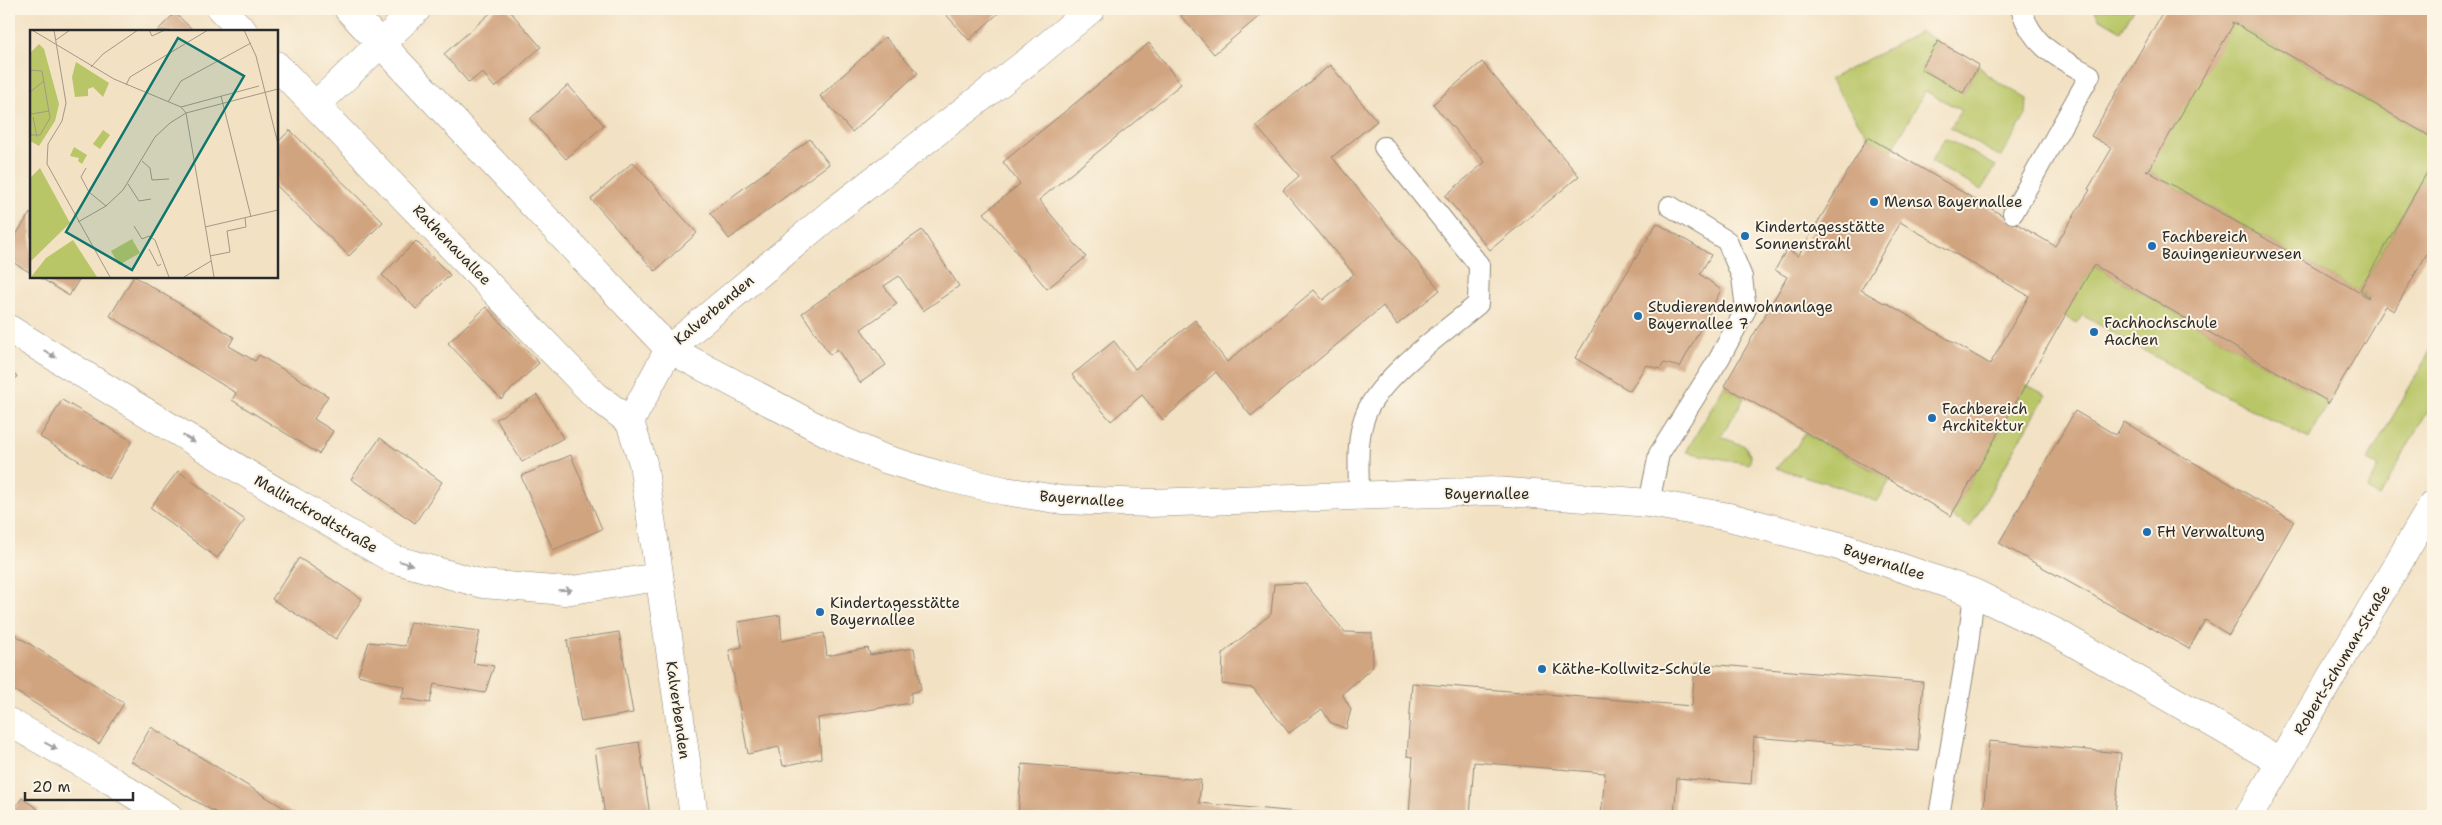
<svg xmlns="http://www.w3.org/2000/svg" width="2442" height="825" font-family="'Shantell Sans',sans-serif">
	<rect width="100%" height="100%" fill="#fcf5e5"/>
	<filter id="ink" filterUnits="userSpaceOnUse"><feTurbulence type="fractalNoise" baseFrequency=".02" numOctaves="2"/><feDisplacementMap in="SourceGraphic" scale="10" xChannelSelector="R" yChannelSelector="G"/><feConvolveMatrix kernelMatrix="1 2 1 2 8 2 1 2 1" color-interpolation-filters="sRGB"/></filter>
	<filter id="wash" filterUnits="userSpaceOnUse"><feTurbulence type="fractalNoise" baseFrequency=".0096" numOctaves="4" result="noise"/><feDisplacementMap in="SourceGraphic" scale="20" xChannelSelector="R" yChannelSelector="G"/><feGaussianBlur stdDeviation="1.12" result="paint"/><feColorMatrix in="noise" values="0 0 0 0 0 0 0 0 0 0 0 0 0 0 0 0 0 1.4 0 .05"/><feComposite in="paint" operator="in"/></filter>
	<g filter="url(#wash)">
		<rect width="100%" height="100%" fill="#f2e1c3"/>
		<g fill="#b9c668" stroke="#72784a">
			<polygon points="2094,9 2134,9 2121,31 2099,18"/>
			<polygon points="2232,22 2433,138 2433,162 2360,290 2370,297 2369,298 2146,170"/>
			<polygon points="1920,32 1938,41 1921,69 1963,93 1979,65 1987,75 2027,99 2026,115 2001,157 1950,128 1961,110 1925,91 1891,152 1868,137 1830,79"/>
			<polygon points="1945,138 1996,166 1981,190 1931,162"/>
			<polygon points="2094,265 2327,401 2328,404 2309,439 2203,384 2082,315 2077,324 2064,316"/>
			<polygon points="2433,346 2433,401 2379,497 2367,490 2379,466 2368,460"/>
			<polygon points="2025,384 2046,395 1970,527 1951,516"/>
			<polygon points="1724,386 1744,398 1721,437 1745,446 1751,457 1749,464 1686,452"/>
			<polygon points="1804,433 1890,480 1877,502 1841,487 1776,468 1797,446"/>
		</g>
		<g id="blocks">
			<g fill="#d1a480" fill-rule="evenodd">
				<polygon points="495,9 508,9 541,47 495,88 482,72 469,83 444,54"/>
				<polygon points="941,9 1003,9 969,40"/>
				<polygon points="1189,9 1268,9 1214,54 1181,16"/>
				<path d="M2165,9H2426L2433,13V138L2232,22L2233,25L2149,170H2146L2369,298L2370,297L2360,290L2433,162V243L2394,311L2385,306L2328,404L2327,401L2094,265L1951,516L1890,480L1724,386L1787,277L1775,270L1787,249L1798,256L1868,137L2055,246L2090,190L2088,189L2112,148L2091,136ZM1900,222L2029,296L1990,364L1885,302L1884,303L1861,290Z"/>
				<polygon points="175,13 194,31 157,31"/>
				<polygon points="885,37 918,73 852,132 820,96"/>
				<polygon points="1938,41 1979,65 1963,93 1921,69"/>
				<polygon points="1149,43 1181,84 1039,200 1086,257 1047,289 984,213 1020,184 1003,162"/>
				<polygon points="1482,62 1579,176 1490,250 1445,196 1485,162 1474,149 1472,150 1433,104"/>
				<polygon points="1330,65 1377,121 1332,157 1440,290 1397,325 1383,306 1251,416 1216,372 1163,420 1142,395 1111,421 1072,375 1114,341 1135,369 1195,320 1227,362 1314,290 1323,300 1354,274 1283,190 1299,176 1256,126"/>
				<polygon points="568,85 604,125 566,159 530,119"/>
				<polygon points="290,130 383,222 349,256 276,185 276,144"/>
				<polygon points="810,139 829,164 729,239 710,213"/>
				<polygon points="633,162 697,233 655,271 591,199"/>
				<polygon points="30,213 31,214 31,273 9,260 9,246"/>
				<polygon points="1657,223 1711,255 1700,274 1721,290 1680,367 1664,363 1660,369 1646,365 1630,391 1575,358"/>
				<polygon points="922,230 959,286 923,311 899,276 884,286 897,304 861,329 886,365 860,383 837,349 830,355 802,313"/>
				<polygon points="416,241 450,275 416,309 382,275"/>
				<polygon points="38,276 81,276 69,296"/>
				<polygon points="134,276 234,337 229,346 255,361 259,355 328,396 314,419 333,431 319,454 232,400 236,393 110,316"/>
				<polygon points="486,307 539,363 501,399 448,343"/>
				<polygon points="9,370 17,376 9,390"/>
				<polygon points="537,395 563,438 522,462 496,419"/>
				<polygon points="62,400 132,441 109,479 40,437"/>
				<polygon points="2075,411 2116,435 2124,422 2294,521 2229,635 2205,620 2189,649 1999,543"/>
				<polygon points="380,438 442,482 415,523 351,479"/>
				<polygon points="571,455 602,529 553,550 521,476"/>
				<polygon points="178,471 245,520 217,558 150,508"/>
				<polygon points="299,558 362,599 336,639 272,599"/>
				<polygon points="1305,583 1345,632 1372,633 1373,667 1342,694 1351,709 1346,729 1330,722 1322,709 1289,733 1253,688 1222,684 1223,653 1271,614 1274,584"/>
				<polygon points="780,615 782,641 824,633 827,656 868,648 870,655 914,648 921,690 911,693 911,703 818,718 821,758 783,766 779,747 748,754 729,650 742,647 738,622"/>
				<polygon points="410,622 480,631 473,663 494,666 485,693 434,684 430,703 401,698 405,687 358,675 369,642 405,646"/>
				<polygon points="9,631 124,703 99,744 9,687"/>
				<polygon points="619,632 633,713 581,722 567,640"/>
				<polygon points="1695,663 1923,682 1918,751 1754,737 1751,784 1677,778 1674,816 1601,816 1605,773 1474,762 1470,816 1409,816 1413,757 1407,756 1412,683 1692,706"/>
				<polygon points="151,727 281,806 299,816 222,816 192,799 131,761"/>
				<polygon points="1989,741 2121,753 2115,816 1983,816"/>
				<polygon points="639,742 650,815 605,816 595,749"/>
				<polygon points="1022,764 1201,780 1199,803 1342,816 1018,816"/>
				<polygon points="22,798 39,810 35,816 9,816"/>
			</g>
		</g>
	</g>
	<g filter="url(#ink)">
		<use href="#blocks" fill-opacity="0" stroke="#8e8677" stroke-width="1"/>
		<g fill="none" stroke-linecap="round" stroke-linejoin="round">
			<g stroke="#8e8677" stroke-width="22">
				<g id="lane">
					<path d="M2013,213L2090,75C2057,57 2033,47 2021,9"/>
					<path d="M1359,495C1359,470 1356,443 1364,419C1375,380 1446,331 1478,304L1479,265L1384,147"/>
					<polyline points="1649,503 1659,454 1719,359 1746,309 1742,277 1727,241 1670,206"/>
					<polyline points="1939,816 1968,645 1974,593"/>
				</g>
			</g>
			<g stroke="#8e8677" stroke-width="29">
				<g id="street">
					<polyline points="221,9 243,31"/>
					<polyline points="348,9 669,349 841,440 885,459 945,477 1005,491 1062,500 1150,503 1495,491 1649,503 1729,517 1839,546 1974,593 2057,633 2280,762"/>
					<polyline points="276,65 595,395 630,422"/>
					<polyline points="316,105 417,9"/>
					<polyline points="9,329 292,501 393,559 483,584 565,591 659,577"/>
					<polyline points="9,722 101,774 168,816"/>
					<polyline points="694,816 643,463 630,422 669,349 834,211 1035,56 1091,9"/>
				</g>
			</g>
			<g stroke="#8e8677" stroke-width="29">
				<polyline id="secondary" points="2249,816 2433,504"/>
			</g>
			<use href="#lane" stroke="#fff" stroke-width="20"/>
			<use href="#street" stroke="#fff" stroke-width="28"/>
			<use href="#secondary" stroke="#fff" stroke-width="28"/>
		</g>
		<defs><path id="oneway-solid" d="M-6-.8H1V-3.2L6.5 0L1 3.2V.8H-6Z" transform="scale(1.25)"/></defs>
		<g fill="#a0a0a0">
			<use href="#oneway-solid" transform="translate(50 354) rotate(31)"/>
			<use href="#oneway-solid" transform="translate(189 439) rotate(31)"/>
			<use href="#oneway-solid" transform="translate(406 563) rotate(16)"/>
			<use href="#oneway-solid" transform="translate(565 590) rotate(-2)"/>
			<use href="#oneway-solid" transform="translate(51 746) rotate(29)"/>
		</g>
	</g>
	<g fill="#1f6fb2" stroke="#fcf5e5" stroke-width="2">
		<circle cx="1874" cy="202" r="5"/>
		<circle cx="1745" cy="236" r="5"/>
		<circle cx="2152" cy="246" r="5"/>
		<circle cx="1638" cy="316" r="5"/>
		<circle cx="2094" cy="332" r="5"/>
		<circle cx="1932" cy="418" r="5"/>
		<circle cx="2147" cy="532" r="5"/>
		<circle cx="820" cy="612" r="5"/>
		<circle cx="1542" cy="669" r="5"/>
	</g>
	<g text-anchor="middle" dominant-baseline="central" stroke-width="4" stroke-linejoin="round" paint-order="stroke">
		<g font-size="15" fill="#2b2b2b" stroke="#fcf5e5" text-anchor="start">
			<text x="1884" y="202">Mensa Bayernallee</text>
			<text x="1755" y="227">Kindertagesstätte<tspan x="1755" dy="17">Sonnenstrahl</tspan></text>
			<text x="2162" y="237">Fachbereich<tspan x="2162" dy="17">Bauingenieurwesen</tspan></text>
			<text x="1648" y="307">Studierendenwohnanlage<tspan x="1648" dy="17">Bayernallee 7</tspan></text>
			<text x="2104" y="323">Fachhochschule<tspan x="2104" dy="17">Aachen</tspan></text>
			<text x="1942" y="409">Fachbereich<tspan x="1942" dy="17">Architektur</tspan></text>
			<text x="2157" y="532">FH Verwaltung</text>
			<text x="830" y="603">Kindertagesstätte<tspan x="830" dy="17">Bayernallee</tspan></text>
			<text x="1552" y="669">Käthe-Kollwitz-Schule</text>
		</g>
		<g font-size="15" fill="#2b2b2b" stroke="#fcf5e5">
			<text transform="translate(452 245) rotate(46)">Rathenauallee</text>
			<text transform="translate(714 310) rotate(-40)">Kalverbenden</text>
			<text x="1487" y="494">Bayernallee</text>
			<text transform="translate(1082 499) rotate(4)">Bayernallee</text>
			<text transform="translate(316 514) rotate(30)">Mallinckrodtstraße</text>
			<text transform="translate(1884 562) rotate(18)">Bayernallee</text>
			<text transform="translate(2342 660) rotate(-59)">Robert-Schuman-Straße</text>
			<text transform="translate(678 710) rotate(82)">Kalverbenden</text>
		</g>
	</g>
	<g transform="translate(30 30)">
		<rect width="248" height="248" fill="#f2e1c3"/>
		<path d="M9,14L14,19L29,74L25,91L9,116L0,111V23ZM46,32L79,53L73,67L63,57L58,59V66L45,67L42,47ZM73,100L80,105L70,119L63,114ZM44,117L57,125L52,134L48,131L49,128L40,126ZM10,138L40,193L0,232V148ZM102,209L110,223L89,235L81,221ZM43,210L67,247H1L16,228Z" fill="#b9c668"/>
		<path fill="none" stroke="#a29886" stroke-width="1" d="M2,0L84,49L151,77L156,83L184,247M24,0L36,73L32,91L18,114L17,134L80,247M119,0L122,6L135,0M214,0L226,26L248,114M26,10L40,0M61,37L73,24L108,0M0,40L12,41L20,88L10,105H0M96,55L100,47L178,0M0,62L14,51M191,66L221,187M138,72L151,51L221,13M151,77L229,56M1,84L19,81M3,87L7,107M112,131L120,138L122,150L139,149M56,138L51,147L59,162L76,176M98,154L109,171L121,169M59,162L70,144M48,192L76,176L93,160L125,107L140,93L156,83L248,59M104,196L112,209L119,206L125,210L139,247M175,197L248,180M119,219L128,236L131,234M180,226L200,222L197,201L216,197L215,188M154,247L181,231"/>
		<path fill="#0f766e" fill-opacity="0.15" stroke="#0f766e" stroke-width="2.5" d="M148,8L214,46L102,240L36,202Z"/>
		<rect width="248" height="248" fill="none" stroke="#2b2b2b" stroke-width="2.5"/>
	</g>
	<rect width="2442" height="825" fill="none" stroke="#fcf5e5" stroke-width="30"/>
	<path d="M25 792v8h108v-8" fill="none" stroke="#2b2b2b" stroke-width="2.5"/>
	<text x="32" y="792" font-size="15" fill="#2b2b2b" stroke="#fcf5e5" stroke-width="4" paint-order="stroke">20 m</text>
</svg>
